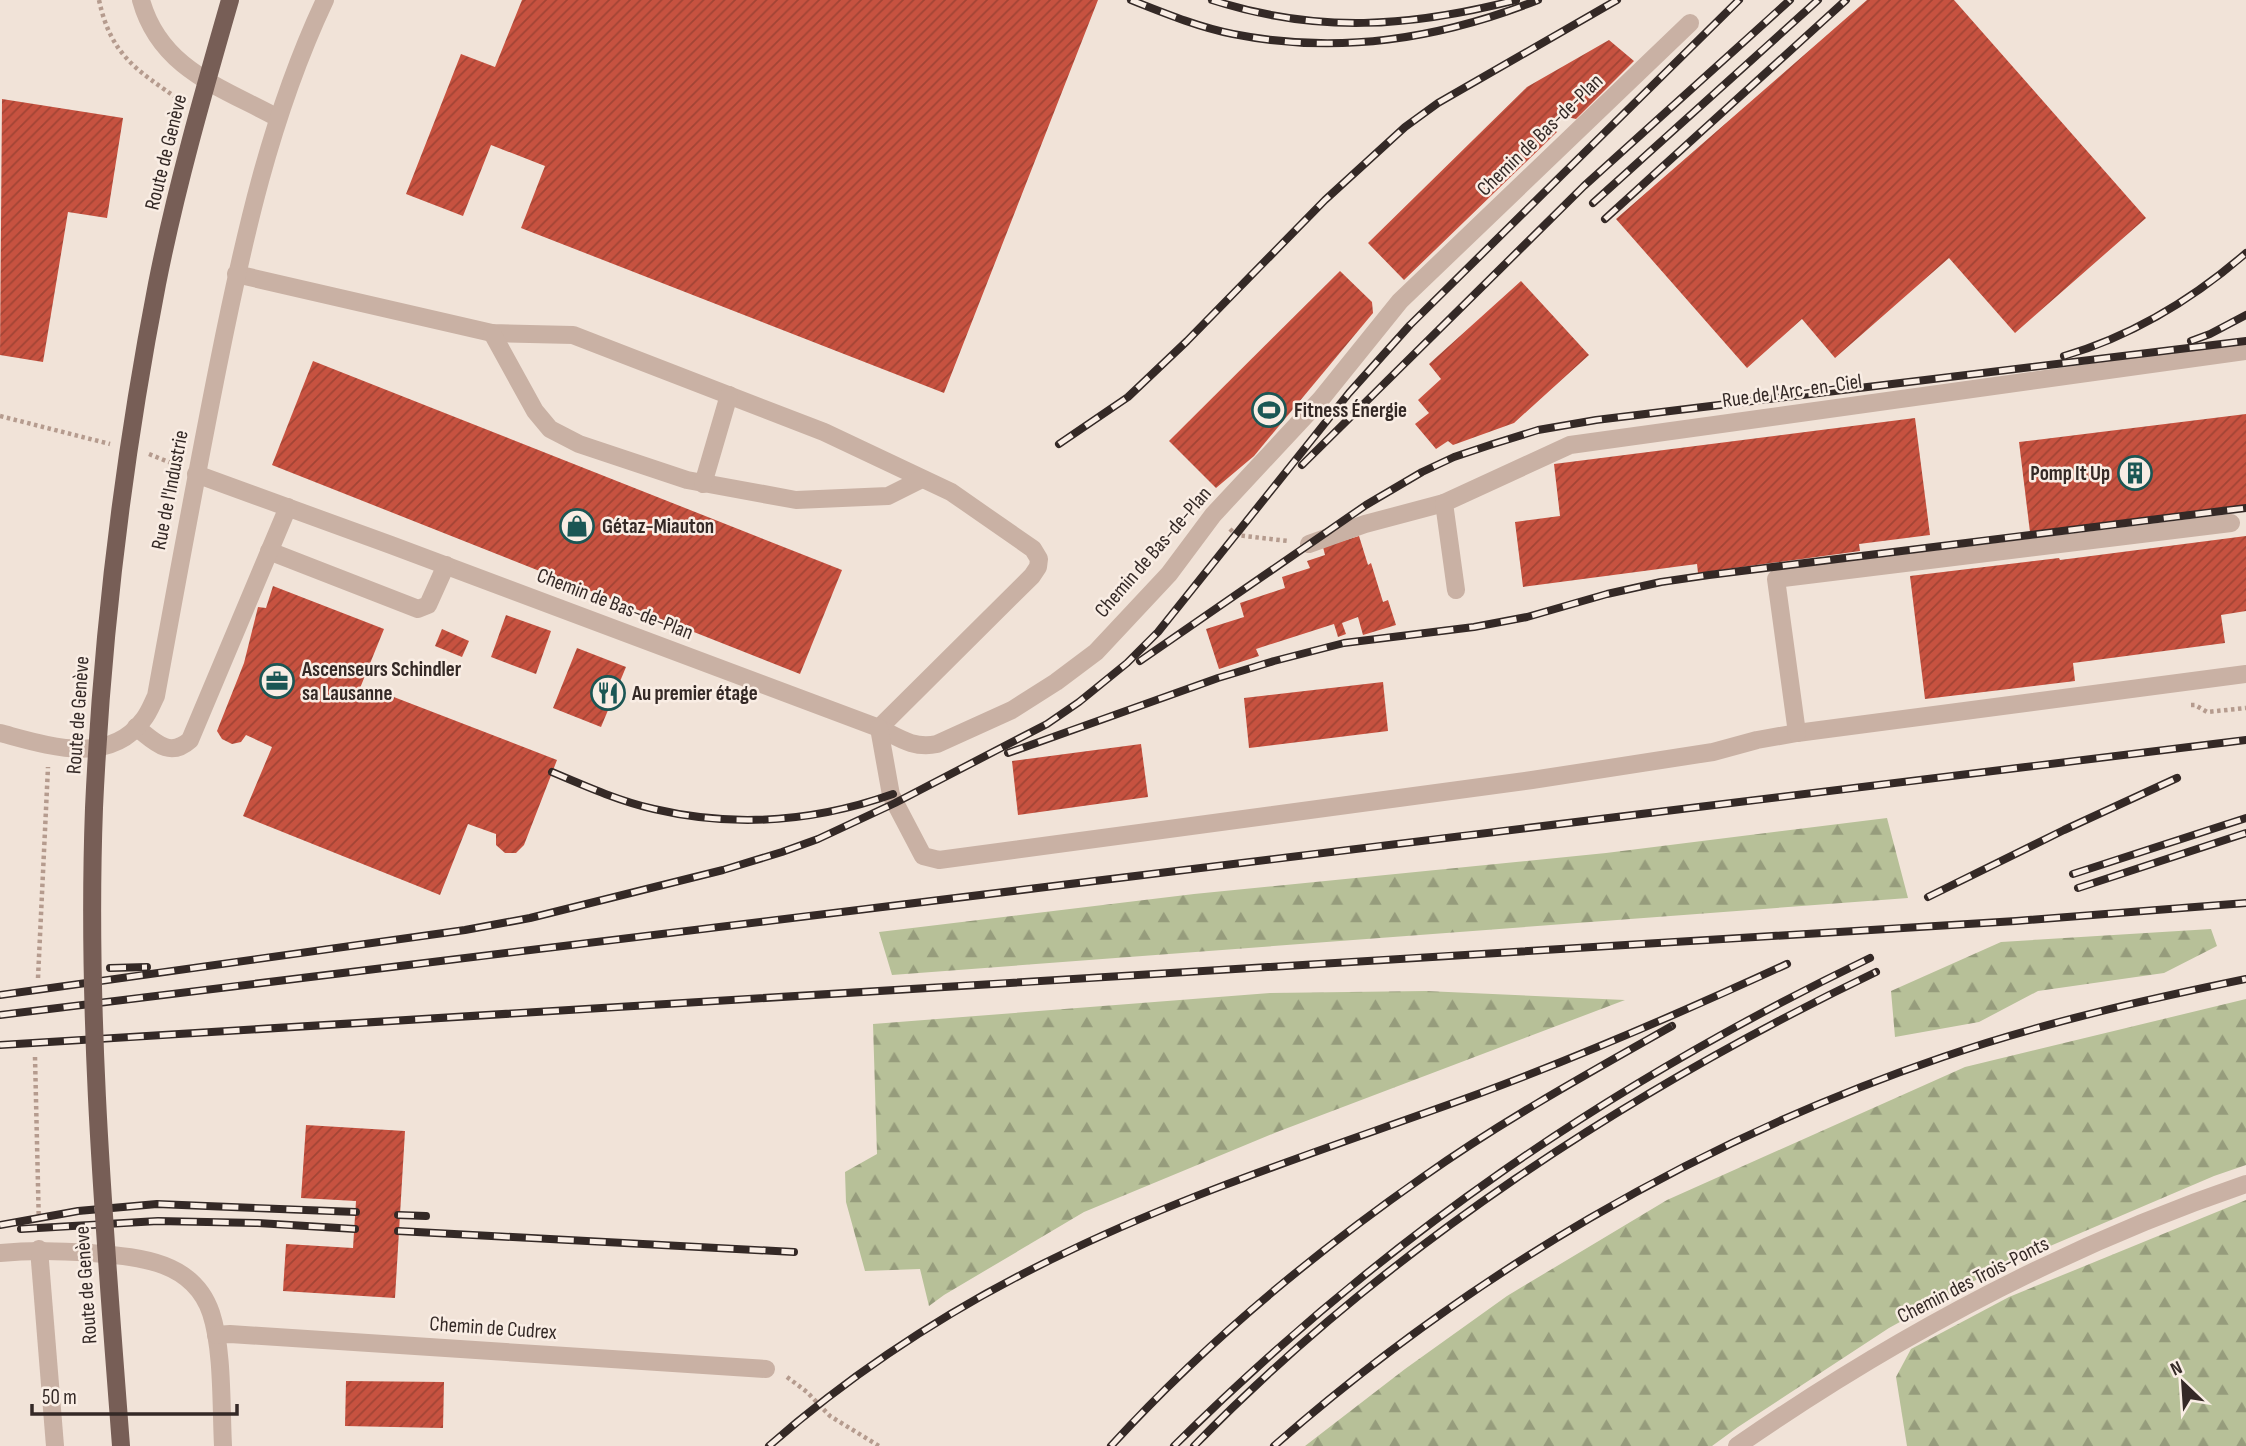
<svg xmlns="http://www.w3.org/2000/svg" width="2246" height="1446" font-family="'Sofia Sans Condensed',sans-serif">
	<defs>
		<pattern id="forest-firs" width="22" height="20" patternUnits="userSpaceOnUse" patternTransform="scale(1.75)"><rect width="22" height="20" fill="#b7c098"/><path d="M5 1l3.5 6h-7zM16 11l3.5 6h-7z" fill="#969c7c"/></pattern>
		<pattern id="building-hatch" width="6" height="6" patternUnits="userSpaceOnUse" patternTransform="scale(1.75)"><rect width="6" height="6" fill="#c75240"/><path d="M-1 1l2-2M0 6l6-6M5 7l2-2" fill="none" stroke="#a24435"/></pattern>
	</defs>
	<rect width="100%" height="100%" fill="#f1e3d8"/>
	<g fill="url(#forest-firs)">
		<polygon points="1887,818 1908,898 892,975 879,932 1194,894 1606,853"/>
		<polygon points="2211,929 2217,946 2164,973 2038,991 1979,1022 1895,1037 1891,991 2001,942"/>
		<polygon points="1426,991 1625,1000 1277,1132 1084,1212 944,1295 929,1306 920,1269 865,1271 846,1202 845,1172 877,1154 873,1024 1270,993"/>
		<polygon points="2246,999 2246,1165 2214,1176 1994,1270 1889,1328 1738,1427 1712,1446 1305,1446 1405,1369 1507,1296 1667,1200 1965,1067"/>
		<polygon points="2246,1200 2246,1446 1907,1446 1896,1377 1911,1349 2009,1297"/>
	</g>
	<g fill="url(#building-hatch)">
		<polygon points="522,0 1098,0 944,393 521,228 545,166 491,145 463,216 406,194 461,54 495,67"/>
		<polygon points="1867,0 1954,0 2146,218 2015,333 1949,258 1835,358 1802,319 1747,368 1616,219"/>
		<polygon points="1609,40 1634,61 1576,119 1563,116 1551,126 1557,132 1404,280 1368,243 1527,87"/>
		<polygon points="2,99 123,118 107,218 68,212 43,362 0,355"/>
		<polygon points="1340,271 1372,302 1373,313 1254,456 1216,488 1169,441"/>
		<polygon points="1521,281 1589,355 1514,423 1453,445 1448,441 1436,449 1415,424 1429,413 1418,400 1441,379 1429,364"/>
		<polygon points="313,361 842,570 800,674 272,465"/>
		<polygon points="2246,414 2246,505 2030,532 2019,442"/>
		<polygon points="1915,418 1930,535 1859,544 1860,551 1698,573 1697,564 1523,587 1515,522 1560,516 1554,464"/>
		<polygon points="1359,536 1368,565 1371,563 1383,602 1388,600 1396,625 1363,635 1358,617 1342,623 1346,634 1338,637 1334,624 1256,649 1259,656 1219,669 1206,629 1244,617 1240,603 1285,588 1282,577 1310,568 1307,561 1325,555 1323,547"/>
		<polygon points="2246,536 2246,611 2221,615 2225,643 2073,663 2075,681 1925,699 1910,576 2059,558 2060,560"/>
		<polygon points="273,586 384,629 356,698 369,702 373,689 557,760 524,845 516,853 505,853 496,845 496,834 468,824 440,895 243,816 272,747 246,735 241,742 232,744 222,739 217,731 244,663 258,607 266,608"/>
		<polygon points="506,615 551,631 536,674 491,657"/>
		<polygon points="442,629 469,641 462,657 435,646"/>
		<polygon points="577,648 626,667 601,727 553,708"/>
		<polygon points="1383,682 1388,731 1249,748 1244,698"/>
		<polygon points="1141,744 1148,797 1018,815 1012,761"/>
		<polygon points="306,1125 405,1131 395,1298 283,1291 286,1244 353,1248 356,1201 301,1198"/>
		<polygon points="346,1381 444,1382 443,1428 345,1426"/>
	</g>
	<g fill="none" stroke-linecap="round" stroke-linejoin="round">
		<g stroke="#b59b8e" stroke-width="4.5" stroke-dasharray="3.5 3.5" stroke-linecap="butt">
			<path d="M99,0C111,56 137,70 181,101"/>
			<polyline points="0,416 110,444"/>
			<polyline points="149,454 176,465"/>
			<polyline points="1230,529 1236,535 1288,541"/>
			<polyline points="2191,705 2195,705 2207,712 2246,708"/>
			<polyline points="38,978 48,767"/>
			<polyline points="35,1057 39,1228"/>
			<polyline points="787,1377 807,1392 830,1416 879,1446"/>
		</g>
		<g stroke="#c9b1a4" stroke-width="18">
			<path d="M141,0C160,69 221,87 278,118"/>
			<polyline points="236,274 492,333 573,335 824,432 951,492 1033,549 1039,559 1038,567 1032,576 879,728"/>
			<polyline points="492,333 535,411 550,429 579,444 687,480 796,500 888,496 922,479"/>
			<path d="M196,474L391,545L879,728C899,738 914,749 937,744L1012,710L1056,682L1096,652L1169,574L1213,515L1321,399L1400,301L1690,23"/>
			<polyline points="703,484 729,395"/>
			<polyline points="1309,544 1365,524 1444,503"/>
			<polyline points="269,551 418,609 428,605 446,565"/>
			<polyline points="1456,590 1444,503 1570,445 2246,351"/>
			<path d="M136,727C154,741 169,759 190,740L288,507"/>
			<polyline points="879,728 891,795 923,856 939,860 1532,780 1713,752 1757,740 1797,733 2246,674"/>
			<path d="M0,733C46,745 109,767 143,720C149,713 152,704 156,696C176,586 196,476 218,366C243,241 270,117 325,0"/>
			<polyline points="1797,733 1776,579 2231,523"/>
			<polyline points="39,1249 55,1446"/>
			<path d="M0,1253C33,1250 58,1251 91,1253C138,1257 193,1260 211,1313C223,1349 221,1408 223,1446"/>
			<polyline points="216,1335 230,1334 766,1369"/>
			<path d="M1737,1446C1893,1338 2066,1245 2246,1184"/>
		</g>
		<g stroke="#342926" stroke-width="8">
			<g id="rail">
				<path d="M1131,0C1164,13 1198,27 1233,34C1339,55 1439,39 1538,0"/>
				<path d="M1212,0C1318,34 1410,27 1516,0"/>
				<polyline points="1593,203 1818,0"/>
				<polyline points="1605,219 1846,0"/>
				<polyline points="2191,341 2210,334 2246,315"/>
				<path d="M2064,356C2132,336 2193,299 2246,253"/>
				<polyline points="1059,444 1128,397 1187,341 1325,200 1405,127 1438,103 1617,0"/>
				<polyline points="1302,465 1584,186 1790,0"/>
				<polyline points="1140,661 1366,505 1422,472 1454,457 1493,444 1538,430 1596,420 2246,341"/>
				<polyline points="1008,753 1218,678 1274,661 1344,643 1474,627 1527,617 1607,594 1661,582 1709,575 2246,508"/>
				<path d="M552,772C585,786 619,801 654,809C735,828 814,822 893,794"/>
				<polyline points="2073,874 2246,818"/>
				<polyline points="2078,888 2246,833"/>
				<polyline points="1928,897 2064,830 2177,778"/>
				<polyline points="110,968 147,967"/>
				<polyline points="0,995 465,930 530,918 723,870 782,852 818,839 895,803 1047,724 1079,702 1127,663 1158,632 1349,393 1410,325 1739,0"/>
				<polyline points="0,1015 2246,740"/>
				<polyline points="0,1045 2016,921 2246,903"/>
				<polyline points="398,1215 426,1216"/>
				<polyline points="0,1225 78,1211 157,1204 356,1212"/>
				<polyline points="21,1229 158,1221 258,1223 355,1229"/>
				<polyline points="398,1231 794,1252"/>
				<path d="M769,1446C859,1367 961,1302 1069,1251C1200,1188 1341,1144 1478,1094C1583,1055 1685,1011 1787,964"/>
				<path d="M1111,1446C1204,1344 1310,1256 1423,1177C1502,1121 1587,1074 1672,1026"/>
				<path d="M1174,1446C1382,1240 1606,1085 1870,958"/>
				<path d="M1194,1446C1387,1248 1628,1091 1876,972"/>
				<path d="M1274,1446C1470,1274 1696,1141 1943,1057C2042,1023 2144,1000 2246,979"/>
			</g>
		</g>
		<use href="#rail" stroke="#f9ede4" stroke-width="5" stroke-dasharray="16" stroke-linecap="butt"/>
		<path stroke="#775e56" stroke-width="18" d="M121,1446C105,1234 86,1021 94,808C102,635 124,454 157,284C176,188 203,94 230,0"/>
	</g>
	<defs>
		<g id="stadium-ring" transform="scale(1.75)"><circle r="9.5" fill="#f9ede4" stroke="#1b5654" stroke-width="1.5"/><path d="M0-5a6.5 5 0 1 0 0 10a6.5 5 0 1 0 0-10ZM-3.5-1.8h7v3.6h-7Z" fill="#1b5654"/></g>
		<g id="building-ring" transform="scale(1.75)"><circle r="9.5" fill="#f9ede4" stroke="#1b5654" stroke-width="1.5"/><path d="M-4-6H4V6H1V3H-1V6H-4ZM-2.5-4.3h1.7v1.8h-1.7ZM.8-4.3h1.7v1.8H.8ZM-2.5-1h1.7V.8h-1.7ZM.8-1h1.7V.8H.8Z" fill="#1b5654"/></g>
		<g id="shop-ring" transform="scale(1.75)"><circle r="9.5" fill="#f9ede4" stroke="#1b5654" stroke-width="1.5"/><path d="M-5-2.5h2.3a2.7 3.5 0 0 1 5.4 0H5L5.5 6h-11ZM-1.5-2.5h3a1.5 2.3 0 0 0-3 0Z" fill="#1b5654"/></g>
		<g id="office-ring" transform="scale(1.75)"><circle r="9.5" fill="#f9ede4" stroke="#1b5654" stroke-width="1.5"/><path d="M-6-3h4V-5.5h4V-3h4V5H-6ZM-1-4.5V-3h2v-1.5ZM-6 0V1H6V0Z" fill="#1b5654"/></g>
		<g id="restaurant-ring" transform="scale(1.75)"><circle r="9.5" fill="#f9ede4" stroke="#1b5654" stroke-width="1.5"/><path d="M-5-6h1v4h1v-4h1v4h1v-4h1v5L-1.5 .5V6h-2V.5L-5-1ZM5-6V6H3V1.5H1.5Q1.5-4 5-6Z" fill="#1b5654"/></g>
	</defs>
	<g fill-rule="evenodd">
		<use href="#stadium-ring" x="1269" y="410"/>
		<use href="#building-ring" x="2135" y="473"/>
		<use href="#shop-ring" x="577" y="526"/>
		<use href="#office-ring" x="277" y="681"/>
		<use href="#restaurant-ring" x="608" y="693"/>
	</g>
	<g text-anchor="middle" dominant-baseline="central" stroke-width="5" stroke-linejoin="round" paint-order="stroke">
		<g font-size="21" fill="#342926" stroke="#f9ede4">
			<text transform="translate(1540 135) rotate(-44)">Chemin de Bas-de-Plan</text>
			<text transform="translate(166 152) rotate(-76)">Route de Genève</text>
			<text transform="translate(1792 391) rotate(-8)">Rue de l'Arc-en-Ciel</text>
			<text transform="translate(170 490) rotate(-79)">Rue de l'Industrie</text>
			<text transform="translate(1153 552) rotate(-49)">Chemin de Bas-de-Plan</text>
			<text transform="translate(615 604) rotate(21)">Chemin de Bas-de-Plan</text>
			<text transform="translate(78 715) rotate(-86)">Route de Genève</text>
			<text transform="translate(1973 1280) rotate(-27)">Chemin des Trois-Ponts</text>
			<text transform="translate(86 1285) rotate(-94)">Route de Genève</text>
			<text transform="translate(493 1328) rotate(4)">Chemin de Cudrex</text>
		</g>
		<g font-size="21" font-weight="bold" fill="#342926" stroke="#f9ede4" text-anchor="start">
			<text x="1294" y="410">Fitness Énergie</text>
			<text x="2110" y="473" text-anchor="end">Pomp It Up</text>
			<text x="602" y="526">Gétaz-Miauton</text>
			<text x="302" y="669">Ascenseurs Schindler<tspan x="302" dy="24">sa Lausanne</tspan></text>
			<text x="632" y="693">Au premier étage</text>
		</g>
	</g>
	<g transform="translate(2183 1383) rotate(335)" stroke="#f9ede4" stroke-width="5" paint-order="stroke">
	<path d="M0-5L12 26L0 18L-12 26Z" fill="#342926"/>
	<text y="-10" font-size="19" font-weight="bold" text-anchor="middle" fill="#342926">N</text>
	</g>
	<path d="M32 1404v10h205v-10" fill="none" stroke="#342926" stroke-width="3.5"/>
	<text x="42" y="1404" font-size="21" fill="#342926" stroke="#f9ede4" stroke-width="5" paint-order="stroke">50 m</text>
</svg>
